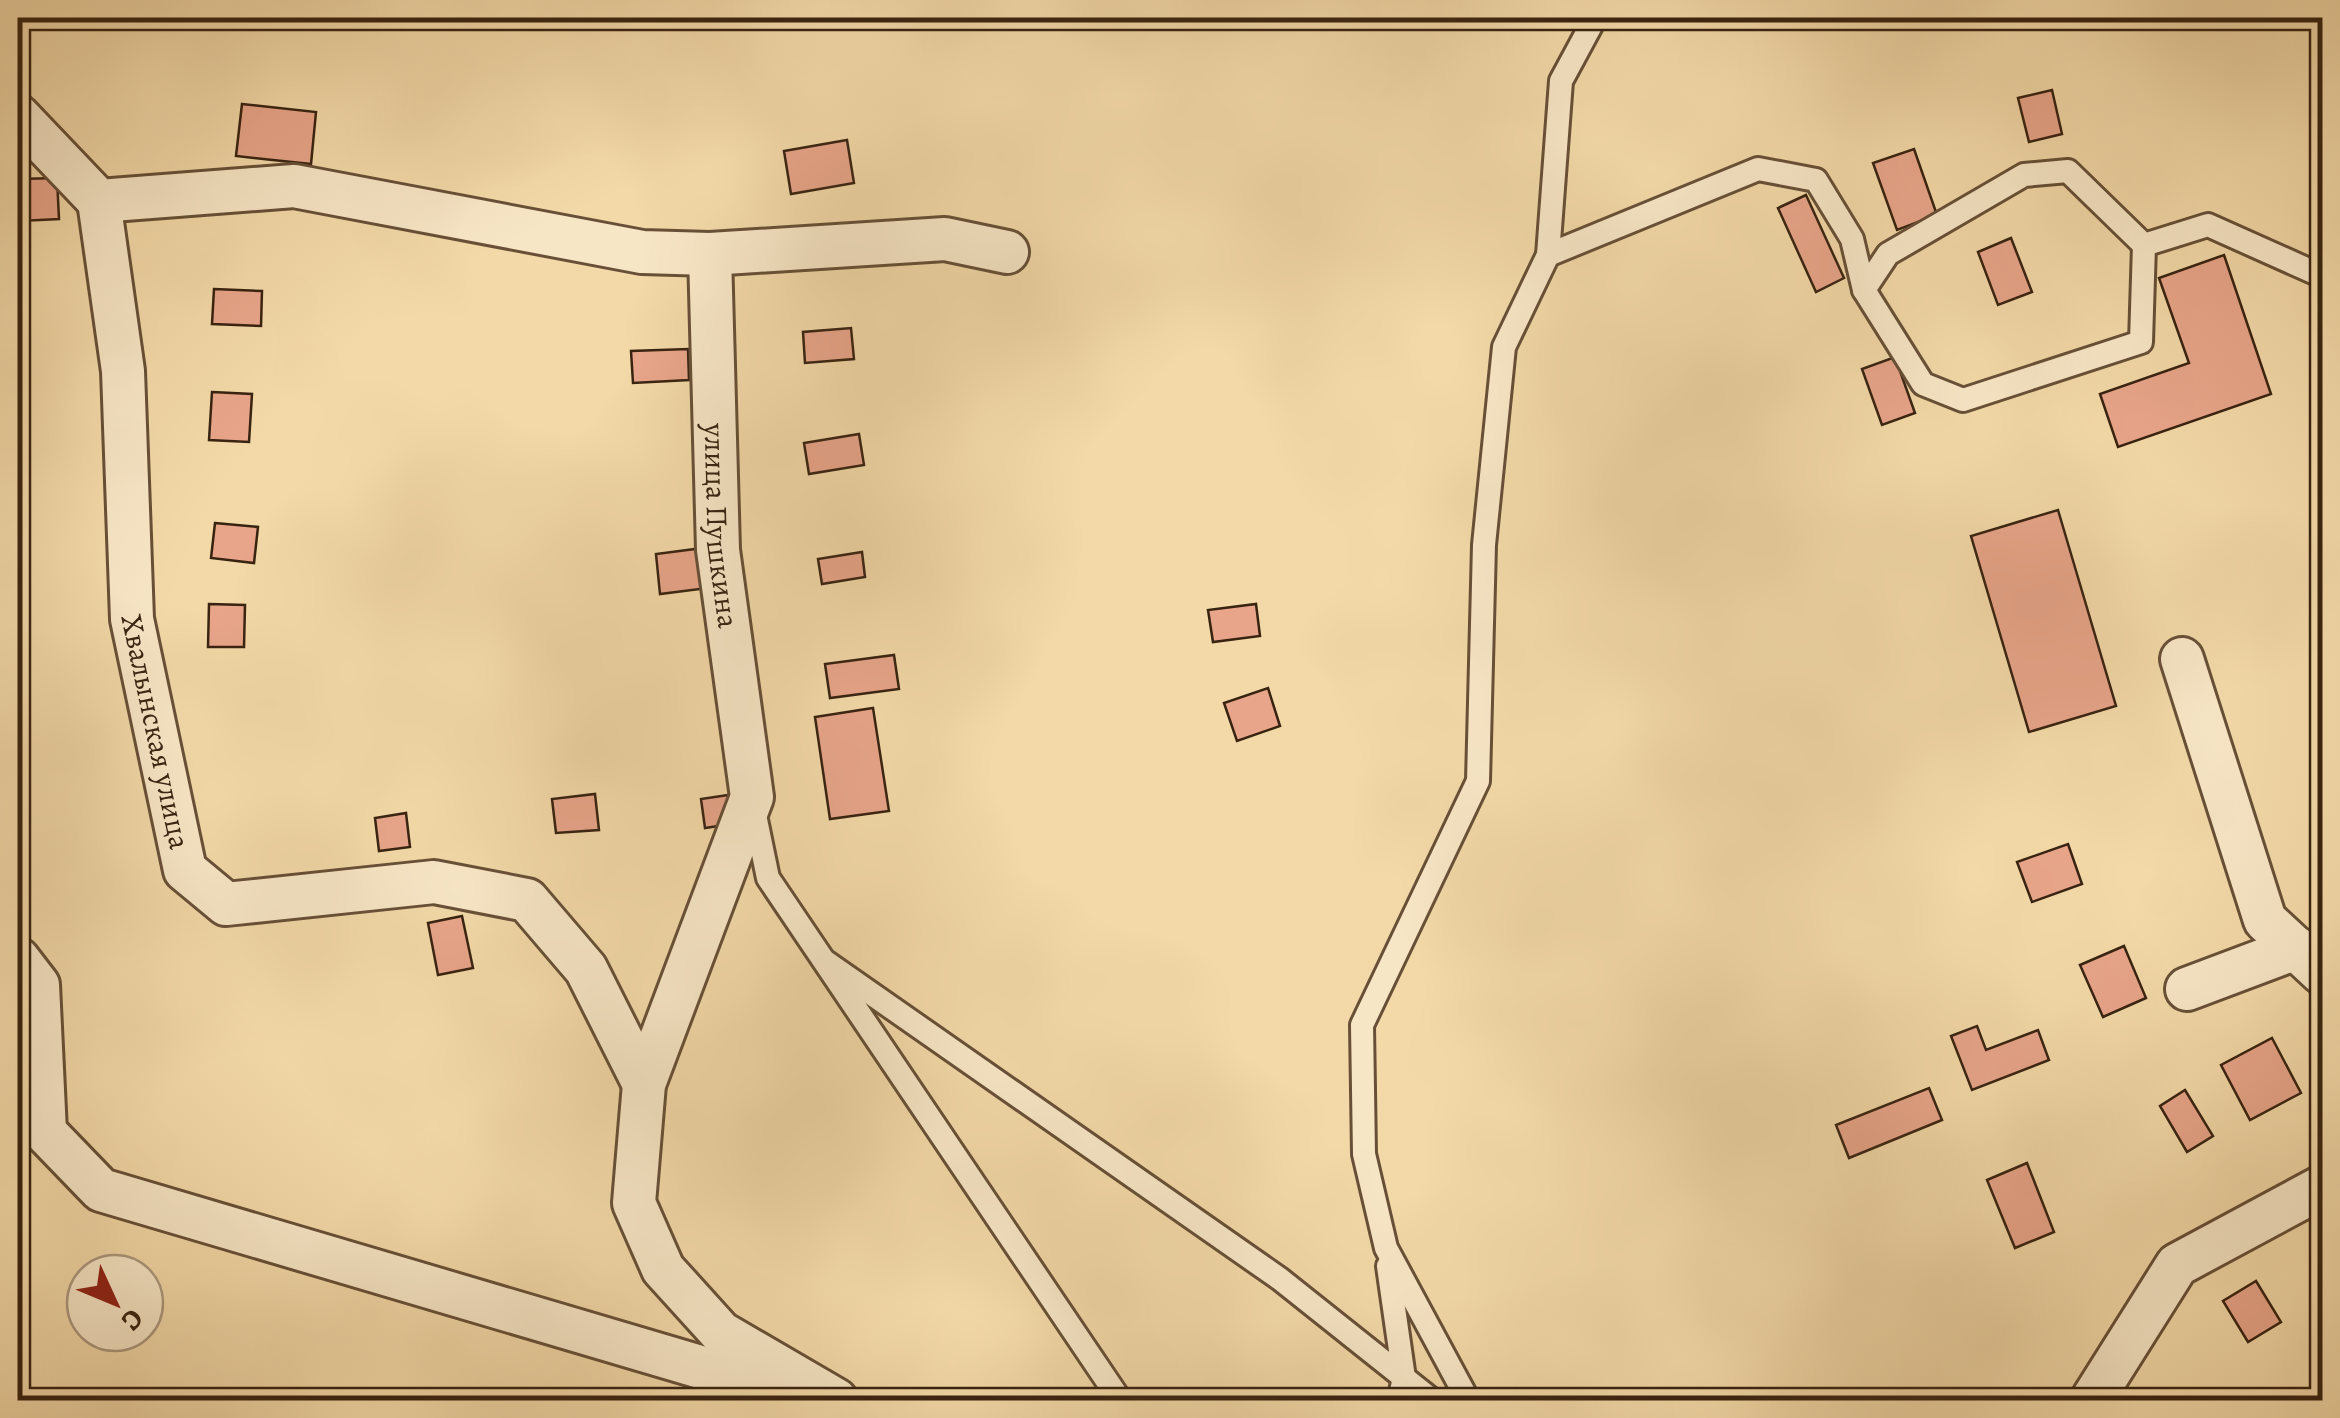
<svg xmlns="http://www.w3.org/2000/svg" width="2340" height="1418" font-family="Alegreya,serif">
	<rect width="100%" height="100%" fill="#f3d9a8"/>
	<filter id="stains"><feTurbulence type="fractalNoise" baseFrequency=".002" numOctaves="4"/><feColorMatrix values="0 0 0 0 .2 0 0 0 0 .09 0 0 0 0 .02 0 0 0 .5 -.17"/></filter>
	<radialGradient id="worn" r=".72"><stop offset=".6" stop-color="#630" stop-opacity="0"/><stop offset="1" stop-color="#630" stop-opacity=".3"/></radialGradient>
	<g fill="#e8a58a" stroke="#382311" stroke-width="2.5">
		<polygon points="2052,90 2062,134 2029,142 2018,98"/>
		<polygon points="242,104 316,112 311,164 236,156"/>
		<polygon points="847,140 854,183 791,194 784,151"/>
		<polygon points="1914,149 1937,215 1897,230 1873,163"/>
		<polygon points="57,178 59,219 20,221 19,179"/>
		<polygon points="1806,195 1844,278 1816,292 1778,208"/>
		<polygon points="2011,238 2032,292 1998,305 1978,252"/>
		<polygon points="2224,255 2271,394 2118,447 2100,394 2189,363 2159,278"/>
		<polygon points="214,289 262,291 261,326 212,324"/>
		<polygon points="851,328 854,359 805,363 803,332"/>
		<polygon points="688,349 689,380 633,383 631,351"/>
		<polygon points="1895,357 1915,413 1882,425 1862,369"/>
		<polygon points="212,392 252,394 249,442 209,440"/>
		<polygon points="859,434 864,465 809,474 804,443"/>
		<polygon points="2058,510 2116,706 2029,732 1971,536"/>
		<polygon points="215,523 258,527 254,563 211,558"/>
		<polygon points="703,548 708,588 660,594 656,554"/>
		<polygon points="862,552 865,577 822,584 818,559"/>
		<polygon points="209,604 245,605 244,647 208,647"/>
		<polygon points="1256,604 1260,636 1213,642 1208,610"/>
		<polygon points="894,655 899,689 830,698 825,664"/>
		<polygon points="1268,688 1280,726 1237,741 1224,703"/>
		<polygon points="873,708 889,811 830,819 815,717"/>
		<polygon points="595,794 599,830 556,833 552,799"/>
		<polygon points="735,794 739,823 705,828 701,799"/>
		<polygon points="406,813 410,847 379,851 375,818"/>
		<polygon points="2068,844 2082,884 2032,902 2017,862"/>
		<polygon points="462,916 473,968 438,975 428,923"/>
		<polygon points="2124,946 2146,998 2103,1017 2080,965"/>
		<polygon points="1977,1026 1986,1050 2038,1030 2049,1060 1972,1090 1951,1036"/>
		<polygon points="2272,1038 2301,1093 2250,1120 2221,1065"/>
		<polygon points="1929,1088 1942,1120 1849,1158 1836,1125"/>
		<polygon points="2185,1090 2213,1136 2187,1152 2160,1106"/>
		<polygon points="2027,1163 2054,1232 2015,1248 1987,1180"/>
		<polygon points="2256,1281 2281,1322 2248,1342 2223,1301"/>
	</g>
	<g fill="none" stroke-linecap="round" stroke-linejoin="round">
		<g stroke="#675037" stroke-width="28">
			<g id="lane">
				<polyline points="1548,255 1561,81 1595,18"/>
				<polyline points="1864,290 1888,254 2024,175 2068,171 2144,245"/>
				<polyline points="754,810 768,878 1120,1400"/>
				<polyline points="826,962 1280,1279 1432,1400"/>
				<polyline points="1388,1266 1404,1378 1399,1400"/>
				<polyline points="1468,1400 1386,1248 1364,1154 1362,1025 1478,781 1484,545 1504,347 1548,255 1758,169 1816,180 1852,239 1864,290 1923,384 1963,400 2141,342 2144,245 2208,225 2322,276"/>
			</g>
		</g>
		<g stroke="#675037" stroke-width="48">
			<g id="street">
				<polyline points="18,116 99,201 294,186 642,252 710,254 945,239 1007,252"/>
				<path id="s1" d="M99,201L123,371L132,619L185,870L226,904L434,882L527,900L586,969L644,1084"/>
				<path id="s2" d="M710,254L718,550L752,797L644,1084L634,1203L663,1269L721,1333L836,1400"/>
				<polyline points="2182,659 2265,920 2322,973"/>
				<polyline points="18,959 38,985 45,1132 101,1190 795,1395"/>
				<polyline points="2187,989 2296,948"/>
				<polyline points="2092,1400 2177,1265 2322,1187"/>
			</g>
		</g>
		<use href="#lane" stroke="#f7e6c6" stroke-width="22"/>
		<use href="#street" stroke="#f7e6c6" stroke-width="42"/>
	</g>
	<g text-anchor="middle" dominant-baseline="central" stroke-width="10" stroke-linejoin="round" paint-order="stroke">
		<g font-size="30" fill="#382311" stroke="#f7e6c6">
			<text stroke="none"><textPath href="#s2" startOffset="272">улица Пушкина</textPath></text>
			<text stroke="none"><textPath href="#s1" startOffset="535">Хвалынская улица</textPath></text>
		</g>
	</g>
	<rect width="2340" height="1418" fill="none" stroke="#f3d9a8" stroke-width="60"/>
	<rect x="20" y="20" width="2300" height="1378" fill="none" stroke="#382311" stroke-width="5"/>
	<rect x="30" y="30" width="2280" height="1358" fill="none" stroke="#382311" stroke-width="2.5"/>
	<g transform="translate(115 1303) rotate(134)"><circle r="48" fill="#f7e6c6" stroke="#ab987e" stroke-width="2.5"/>
	<path d="M0-8L18 38L0 25L-18 38Z" fill="#8f2418"/>
	<text y="-15" font-size="28" font-weight="bold" text-anchor="middle" fill="#382311">С</text>
	</g>
	<rect width="100%" height="100%" filter="url(#stains)"/>
	<rect width="100%" height="100%" fill="url(#worn)"/>
</svg>
